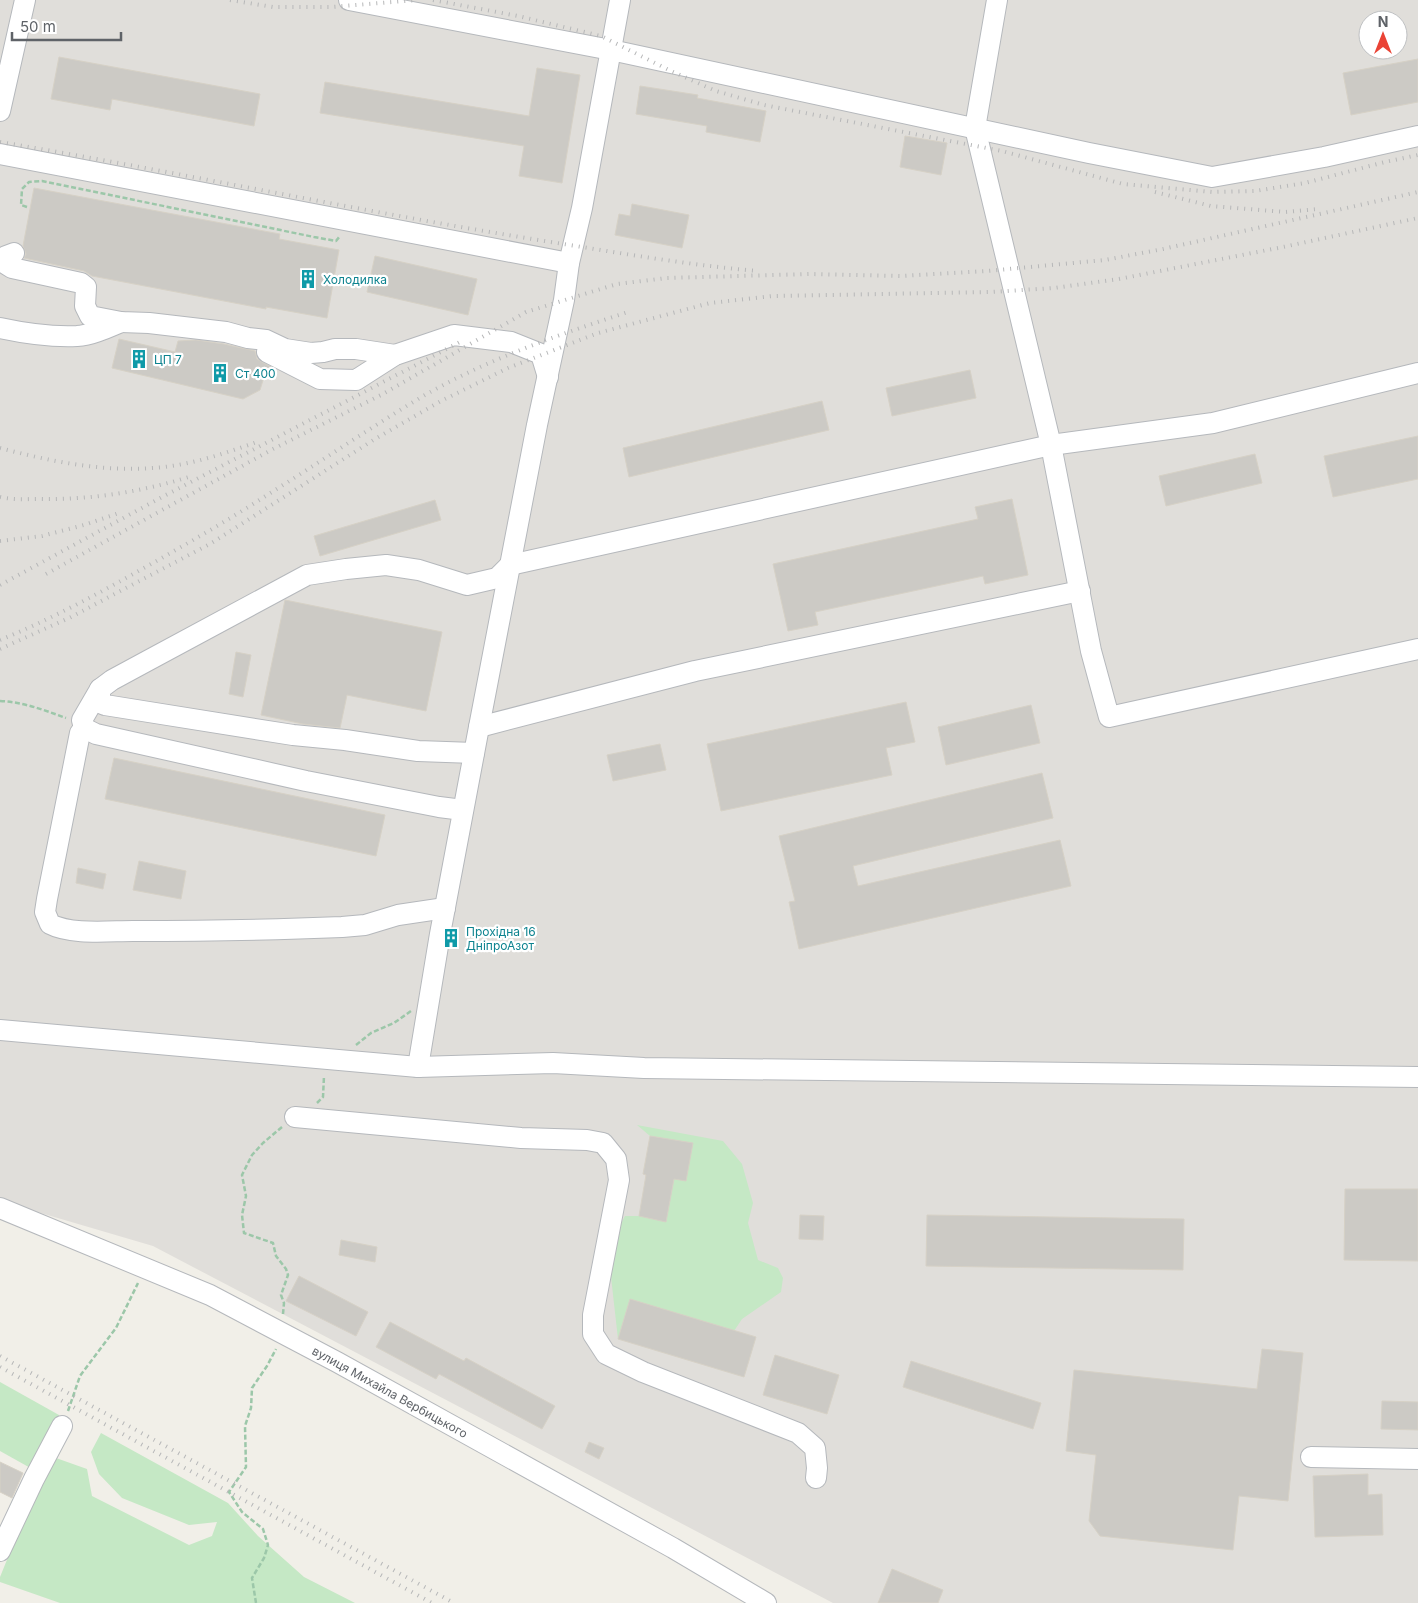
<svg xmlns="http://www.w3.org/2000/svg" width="1418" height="1603" font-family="Inter,sans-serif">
	<rect width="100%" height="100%" fill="#f1efe8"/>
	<path fill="#e0deda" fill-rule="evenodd" d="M0,0H1418V1603H833L153,1246L0,1201ZM1368,20H1398V50H1368Z"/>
	<g fill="#c5e8c5">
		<polygon points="637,1125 723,1141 742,1164 753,1203 748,1223 758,1260 778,1268 783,1278 781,1292 742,1319 734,1331 630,1300 618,1339 610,1268 613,1239 625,1216 639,1216 666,1221 674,1179 692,1143 650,1136"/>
		<polygon points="0,1382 59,1415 58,1425 34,1470 0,1451"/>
		<polygon points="101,1433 228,1503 258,1536 304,1577 355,1603 60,1603 0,1582 0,1577 37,1486 56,1458 87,1469 92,1496 189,1545 212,1536 217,1522 189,1525 122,1498 99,1474 91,1452"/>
	</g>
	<g fill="#cccac5" stroke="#d6d1c6">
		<polygon points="59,57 260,94 254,126 112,99 110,110 51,99"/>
		<polygon points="1418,59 1418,102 1351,115 1343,73"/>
		<polygon points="537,68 580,75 562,183 519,176 524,146 320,113 325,82 529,116"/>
		<polygon points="640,86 698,95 697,98 766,111 760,142 706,132 707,126 636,114"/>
		<polygon points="905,136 947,143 941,175 900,167"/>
		<polygon points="34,188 280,234 279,239 339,250 327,318 266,307 266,309 92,276 84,271 24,258 26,254 23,246"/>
		<polygon points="632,204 689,215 682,248 615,235 619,214 630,216"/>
		<polygon points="375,256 477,279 468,315 367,292"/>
		<polygon points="119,339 175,352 178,341 196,340 224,344 255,351 257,359 274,369 264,377 260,390 243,399 112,368"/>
		<polygon points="970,370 976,398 892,416 886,388"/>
		<polygon points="822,401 829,430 629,477 623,448"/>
		<polygon points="1418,436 1418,479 1333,497 1324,456"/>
		<polygon points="1255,454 1262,483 1166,506 1159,476"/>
		<polygon points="1012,499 1028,575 985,584 983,576 815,612 818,625 788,631 773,564 978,519 975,507"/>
		<polygon points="435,500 441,520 320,556 314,536"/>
		<polygon points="285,600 442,632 426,711 347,695 340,728 303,724 261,715"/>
		<polygon points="236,652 251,655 243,697 229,694"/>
		<polygon points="906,702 915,742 886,748 892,775 721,811 707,744"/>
		<polygon points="1031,705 1040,743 946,765 938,727"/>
		<polygon points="660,744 666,770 613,781 607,755"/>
		<polygon points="114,758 385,815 376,856 105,799"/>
		<polygon points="1042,773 1053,818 853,866 858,886 1060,840 1071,886 799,949 789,902 795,901 779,836"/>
		<polygon points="139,861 186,871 181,899 133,890"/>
		<polygon points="78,868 106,874 103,889 76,883"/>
		<polygon points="650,1136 693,1143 686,1181 674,1179 666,1222 639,1216 646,1175 643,1174"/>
		<polygon points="1345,1189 1418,1189 1418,1261 1344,1260"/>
		<polygon points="800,1215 824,1216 823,1240 799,1239"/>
		<polygon points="927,1215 1184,1219 1183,1270 926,1266"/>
		<polygon points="341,1240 377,1247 375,1262 339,1255"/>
		<polygon points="299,1276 368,1312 356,1336 286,1301"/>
		<polygon points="630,1299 756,1337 744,1377 618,1339"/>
		<polygon points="390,1322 464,1361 466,1358 555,1406 542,1429 439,1374 436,1379 376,1347"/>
		<polygon points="1262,1349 1303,1353 1288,1501 1239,1496 1233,1550 1100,1536 1089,1521 1096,1455 1066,1451 1074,1370 1257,1389"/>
		<polygon points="775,1355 839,1375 827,1414 763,1395"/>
		<polygon points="911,1361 1041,1403 1033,1429 903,1387"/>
		<polygon points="1382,1401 1418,1402 1418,1430 1381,1429"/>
		<polygon points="589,1442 604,1448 599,1459 585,1452"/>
		<polygon points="0,1462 23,1473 12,1498 0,1492"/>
		<polygon points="1368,1474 1368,1495 1382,1494 1383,1535 1315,1537 1313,1476"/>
		<polygon points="892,1569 943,1590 938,1603 878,1603"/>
	</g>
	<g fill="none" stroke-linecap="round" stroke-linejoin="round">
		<g stroke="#b5b8bc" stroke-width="22">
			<g id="minor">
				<polyline points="349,0 611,50 1089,153 1212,177 1324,157 1418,136"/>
				<polyline points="997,0 975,128 1051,445 1091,651 1109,717 1418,649"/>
				<polyline points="0,111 25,0"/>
				<polyline points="0,154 569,263"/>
				<polyline points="14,253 6,256 4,263 12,268 81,283 86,287 85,306 90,316 121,322 149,323 226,332 248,338 266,340 285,349 311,353 323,352 335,349 356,349 395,355"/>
				<path d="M0,328C23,333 54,337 77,336C92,335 107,328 121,322"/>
				<polyline points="267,352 320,379 356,380 395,355 454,335 511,342 541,354 548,377"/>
				<polyline points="100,689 82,720 84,728 96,734 306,781 439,807 463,810"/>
				<polyline points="479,727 695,671 1080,591"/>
				<path d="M84,728L80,733L47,899L45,912L50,924C71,935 108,931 133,931C202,931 272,930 342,927L365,925L398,915L445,908"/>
				<polyline points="474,753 418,751 345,740 293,735 105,705 100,703 100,689 112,680 149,660 307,575 346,569 386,565 419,570 467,585 497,578 510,565 1051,445 1213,423 1418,373"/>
				<polyline points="0,1030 418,1067 553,1063 644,1068 1418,1077"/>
				<polyline points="418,1067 440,934 479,727 537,425 564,300 569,263 582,208 620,0"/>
				<polyline points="295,1117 521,1138 587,1140 603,1143 616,1159 619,1180 593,1315 593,1334 606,1354 643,1372 798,1433 815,1448 817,1468 816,1478"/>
				<polyline points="0,1208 210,1295 337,1362 673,1548 766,1603"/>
				<polyline points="1311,1457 1418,1459"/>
				<polyline points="0,1551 34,1479 62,1426"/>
			</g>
		</g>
		<g stroke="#9cc7a9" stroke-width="2.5" stroke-dasharray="5 2.5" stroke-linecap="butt">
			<polyline points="27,207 21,205 22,189 29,182 42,181 314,237 336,241 340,236"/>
			<path d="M0,701C23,702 44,710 66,718"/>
			<polyline points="356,1045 371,1033 394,1023 411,1011"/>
			<polyline points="317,1103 323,1097 324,1076"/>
			<polyline points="282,1127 263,1143 252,1155 242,1175 246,1196 242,1215 244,1233 273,1243 276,1256 286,1269 288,1275 281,1295 284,1303 283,1314"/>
			<polyline points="68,1411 80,1376 116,1328 138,1283"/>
			<polyline points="256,1603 252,1578 264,1558 268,1545 263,1529 242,1512 229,1492 246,1467 245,1426 251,1408 252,1388 267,1366 276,1349"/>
		</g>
		<use href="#minor" stroke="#fff" stroke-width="20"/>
		<g stroke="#b6b7b8" stroke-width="4" stroke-dasharray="1 6" stroke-linecap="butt">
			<polyline points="230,0 273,7 331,7 417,0"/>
			<polyline points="433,0 518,16 601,36 671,71 716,91 764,105 1002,151 1123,184 1212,192 1255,191 1305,183 1385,162 1418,155"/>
			<path d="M0,142C184,173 367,213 551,242C620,253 688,265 758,271"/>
			<polyline points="1155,192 1211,206 1285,212 1318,209"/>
			<path d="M0,448C49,461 102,472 152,468C188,466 223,454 257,442"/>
			<path d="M0,497C13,500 26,499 39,499C90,500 140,492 189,477"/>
			<polyline points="0,541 42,536 84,525 122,512"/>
			<polyline points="46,574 273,449 381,395 526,312 617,284 667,278 809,274 900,276 987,271 1105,260 1163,249 1418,192"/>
			<polyline points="0,585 162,497 460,342"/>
			<path d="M0,640C49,620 96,595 142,569C187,544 232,518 275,490C325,459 374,425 425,395C490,358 561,334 631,311"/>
			<polyline points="0,649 69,618 210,544 375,439 441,401 508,368 598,333 710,303 773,296 991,292 1054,288 1119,279 1283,247 1418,218"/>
			<polyline points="0,1356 454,1603"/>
			<polyline points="0,1367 432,1603"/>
		</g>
	</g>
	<defs>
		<g id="building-bare" transform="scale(1.5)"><path d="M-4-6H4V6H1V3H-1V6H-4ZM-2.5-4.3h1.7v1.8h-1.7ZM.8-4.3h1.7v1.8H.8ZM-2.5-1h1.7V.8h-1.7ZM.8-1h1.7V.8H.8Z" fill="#0f9aa8" stroke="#fff" stroke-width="2.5" paint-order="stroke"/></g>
	</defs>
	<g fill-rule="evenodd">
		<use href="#building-bare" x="308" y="279"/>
		<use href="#building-bare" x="139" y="359"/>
		<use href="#building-bare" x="220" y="373"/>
		<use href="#building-bare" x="451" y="938"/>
	</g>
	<g text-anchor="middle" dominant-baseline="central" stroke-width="4.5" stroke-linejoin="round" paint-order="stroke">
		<g font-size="12" fill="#0d838f" stroke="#fff" text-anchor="start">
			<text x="323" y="279">Холодилка</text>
			<text x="154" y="359">ЦП 7</text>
			<text x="235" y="373">Ст 400</text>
			<text x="466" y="931">Прохідна 16<tspan x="466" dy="14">ДніпроАзот</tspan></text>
		</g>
		<g font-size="12" fill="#5f6368" stroke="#fff">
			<text transform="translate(390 1392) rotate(29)">вулиця Михайла Вербицького</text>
		</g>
	</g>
	<g transform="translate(1383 35)"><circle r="24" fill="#ffffff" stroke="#bfc1c3"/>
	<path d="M0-4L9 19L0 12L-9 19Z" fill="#ea4335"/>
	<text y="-8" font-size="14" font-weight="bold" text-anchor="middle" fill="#5f6368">N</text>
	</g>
	<path d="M12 32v8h109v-8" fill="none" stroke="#5f6368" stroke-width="2.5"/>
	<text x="20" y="32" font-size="15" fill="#5f6368" stroke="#ffffff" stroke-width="4" paint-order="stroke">50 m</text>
</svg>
